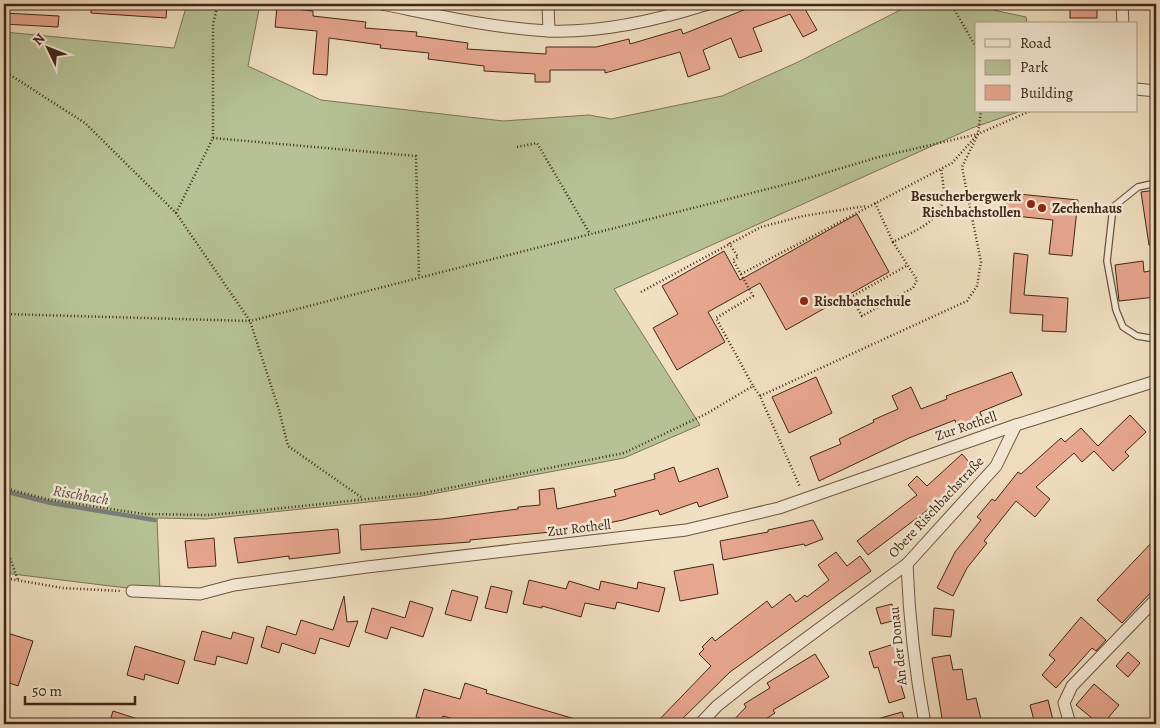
<svg xmlns="http://www.w3.org/2000/svg" width="1160" height="728" font-family="Alegreya,serif">
	<rect width="100%" height="100%" fill="#f0dfc0"/>
	<filter id="stains"><feTurbulence type="fractalNoise" baseFrequency=".004" numOctaves="4"/><feColorMatrix values="0 0 0 0 .2 0 0 0 0 .09 0 0 0 0 .02 0 0 0 .5 -.17"/></filter>
	<radialGradient id="worn" r=".72"><stop offset=".6" stop-color="#630" stop-opacity="0"/><stop offset="1" stop-color="#630" stop-opacity=".3"/></radialGradient>
	<polygon fill="#b6c295" stroke="#7c7456" points="187,4 260,4 248,66 321,100 503,121 589,115 611,119 722,96 798,62 912,4 987,4 993,10 1026,17 1027,24 976,24 976,111 1018,112 972,128 614,289 700,425 624,458 416,497 206,519 157,518 160,592 4,573 4,32 174,48"/>
	<g fill="none" stroke-linecap="round" stroke-linejoin="round">
		<polyline stroke="#797f7a" stroke-width="4.5" points="4,491 51,503 155,520"/>
	</g>
	<g fill="#e8a78f" stroke="#412618">
		<polygon points="91,4 167,4 166,18 91,13"/>
		<polygon points="759,4 815,4 805,9 817,30 803,37 790,14 772,21 753,28 762,51 739,58 731,38 703,50 710,69 688,77 680,52 605,73 605,70 550,70 550,82 535,82 535,74 484,71 484,66 428,59 429,53 380,48 381,45 329,38 327,75 313,74 317,31 275,27 277,7 313,11 313,16 366,22 365,28 417,32 416,36 468,43 467,49 546,54 546,47 596,47 629,39 630,44 681,29 683,34"/>
		<rect x="1070" y="4" width="27" height="14"/>
		<polygon points="4,13 59,16 58,27 4,24"/>
		<polygon points="1156,190 1156,245 1149,245 1141,192"/>
		<polygon points="1008,193 1078,200 1072,256 1049,254 1053,220 1006,215"/>
		<polygon points="857,214 889,272 786,330 760,283 708,312 725,342 677,370 653,328 678,314 662,286 724,251 740,280"/>
		<polygon points="1014,253 1028,255 1024,295 1068,298 1066,332 1042,331 1043,315 1010,313"/>
		<polygon points="1143,261 1144,272 1156,270 1156,297 1119,301 1115,265"/>
		<polygon points="1012,372 1022,395 980,412 982,417 957,426 955,420 909,438 819,481 810,457 841,444 839,439 874,422 873,420 898,409 892,396 911,387 921,409 947,399 946,396"/>
		<polygon points="816,377 832,413 789,433 772,397"/>
		<polygon points="1130,415 1146,432 1125,452 1129,456 1113,471 1094,451 1082,462 1074,453 1036,487 1050,499 1035,517 1016,501 984,541 987,543 967,568 953,596 937,588 955,552 981,520 977,517 992,499 995,501 1018,472 1021,474 1061,438 1065,442 1081,428 1098,446"/>
		<polygon points="962,454 974,468 929,509 868,555 857,541 917,495 908,485 917,476 927,486"/>
		<polygon points="674,467 679,482 718,468 728,497 699,507 697,502 660,515 658,510 623,520 594,526 593,523 551,532 470,540 470,542 361,550 360,525 442,519 518,509 518,507 540,505 539,490 554,488 557,509 616,496 614,490 655,479 654,474"/>
		<polygon points="813,520 823,539 805,546 804,544 723,560 720,541 768,532 768,530"/>
		<polygon points="338,529 340,553 289,559 289,556 238,563 234,538"/>
		<polygon points="214,538 216,566 188,568 185,541"/>
		<polygon points="1156,538 1156,587 1122,623 1097,600"/>
		<polygon points="836,552 847,566 860,556 871,571 730,672 677,724 655,724 711,666 699,654 704,649 702,647 712,637 715,641 767,601 772,608 790,594 796,602 805,595 807,597 829,580 818,565"/>
		<polygon points="713,564 718,594 680,601 674,571"/>
		<polygon points="529,580 566,589 569,581 599,590 601,581 637,589 638,582 665,588 659,612 617,602 615,609 585,603 581,617 542,606 542,608 523,604"/>
		<polygon points="491,586 512,591 507,613 485,608"/>
		<polygon points="452,590 478,597 471,621 445,614"/>
		<polygon points="344,596 347,622 358,621 349,647 320,638 315,654 282,643 279,653 261,647 267,626 296,635 301,620 333,630"/>
		<polygon points="410,601 433,608 423,637 391,627 387,639 365,632 372,608 405,618"/>
		<polygon points="892,604 896,620 881,624 876,608"/>
		<polygon points="934,608 954,610 951,637 932,635"/>
		<polygon points="1081,617 1106,640 1096,651 1092,648 1056,688 1042,675 1055,660 1049,655"/>
		<polygon points="202,631 231,639 233,632 254,638 247,664 217,656 215,665 194,660"/>
		<polygon points="4,632 33,641 18,686 4,681"/>
		<polygon points="897,643 908,680 900,682 905,698 889,703 878,667 874,668 869,652"/>
		<polygon points="135,646 185,661 178,684 145,674 144,680 127,675"/>
		<polygon points="1128,652 1140,663 1128,677 1116,666"/>
		<polygon points="815,654 829,677 773,710 775,713 758,724 730,724 746,707 744,704 770,688 767,683"/>
		<polygon points="950,655 953,670 962,669 967,700 976,698 982,724 943,724 932,658"/>
		<polygon points="465,683 487,690 486,693 582,721 582,724 489,724 478,721 477,724 472,724 443,716 441,724 416,717 424,689 460,699"/>
		<polygon points="1094,684 1119,705 1103,724 1099,724 1076,705"/>
		<polygon points="1048,700 1054,724 1035,724 1030,705"/>
		<polygon points="113,711 147,722 147,724 109,724"/>
		<polygon points="902,712 906,724 871,724 870,721"/>
	</g>
	<g fill="none" stroke-linecap="round" stroke-linejoin="round">
		<g stroke="#6d5442" stroke-width="8">
			<polyline id="lane" points="1156,183 1138,187 1113,207 1107,261 1116,310 1123,327 1137,336 1156,339"/>
		</g>
		<g stroke="#6d5442" stroke-width="13">
			<g id="street">
				<path d="M382,4C437,15 492,28 548,31C602,33 658,20 708,4"/>
				<polyline points="548,4 549,31"/>
				<polyline points="1122,4 1123,24"/>
				<polyline points="1136,89 1156,91"/>
				<path d="M907,564C909,618 915,671 925,724"/>
				<polyline points="132,591 200,594 234,585 367,567 686,530 779,508 1016,425 1156,381"/>
				<polyline points="700,724 717,706 751,679 907,564 996,466 1016,425"/>
				<polyline points="1070,724 1064,703 1072,686 1156,599"/>
			</g>
		</g>
		<g stroke="#412618" stroke-width="2.5" stroke-dasharray="1 2.5" stroke-linecap="butt">
			<polyline points="951,4 976,47"/>
			<polyline points="4,71 85,123 176,213 250,321 279,410 288,446 361,497"/>
			<polyline points="213,138 416,156 419,277"/>
			<polyline points="517,147 537,143 590,234"/>
			<path d="M875,203L893,242C912,232 939,223 943,200C945,190 942,178 941,168"/>
			<polyline points="176,213 213,138 213,24 218,4"/>
			<polyline points="893,242 917,280 913,288 862,316 851,297 908,265"/>
			<polyline points="729,243 738,257 733,260 753,296 716,318 753,386"/>
			<polyline points="741,274 952,163 978,134 1030,111"/>
			<polyline points="641,292 761,227 803,216 866,206"/>
			<polyline points="4,314 250,321 795,182 879,157 978,134"/>
			<polyline points="760,396 967,301 977,286 981,262 962,167 978,134 981,111"/>
			<polyline points="4,488 51,500 144,514 207,515 255,511 424,493 624,453 706,414 753,386 760,396 800,487"/>
			<polyline points="4,542 18,580"/>
			<polyline points="4,578 63,588 121,591"/>
		</g>
		<use href="#lane" stroke="#f5ead6" stroke-width="5.5"/>
		<use href="#street" stroke="#f5ead6" stroke-width="11"/>
	</g>
	<g fill="#8f2418" stroke="#f5ead6" stroke-width="2">
		<circle cx="1031" cy="204" r="5"/>
		<circle cx="1042" cy="208" r="5"/>
		<circle cx="804" cy="301" r="5"/>
	</g>
	<g text-anchor="middle" dominant-baseline="central" stroke-width="5" stroke-linejoin="round" paint-order="stroke">
		<g font-size="14" font-weight="bold" fill="#412618" stroke="#f5ead6" text-anchor="start">
			<text x="1021" y="196" text-anchor="end">Besucherbergwerk<tspan x="1021" dy="16">Rischbachstollen</tspan></text>
			<text x="1052" y="208">Zechenhaus</text>
			<text x="814" y="301">Rischbachschule</text>
		</g>
		<g font-size="14" fill="#412618" stroke="#f5ead6">
			<text transform="translate(966 426) rotate(-19)">Zur Rothell</text>
			<text transform="translate(936 507) rotate(-47)">Obere Rischbachstraße</text>
			<text transform="translate(579 528) rotate(-7)">Zur Rothell</text>
			<text transform="translate(898 646) rotate(-96)">An der Donau</text>
		</g>
		<g font-size="15" font-style="italic" fill="#584b41" stroke="#f5ead6">
			<text transform="translate(81 495) rotate(10)">Rischbach</text>
		</g>
	</g>
	<rect width="1160" height="728" fill="none" stroke="#f0dfc0" stroke-width="20"/>
	<rect x="5" y="5" width="1150" height="718" fill="none" stroke="#412618" stroke-width="2.5"/>
	<rect x="10" y="10" width="1140" height="708" fill="none" stroke="#412618"/>
	<rect x="975" y="22" width="162" height="90" fill="#f5ead6" stroke="#ad9c8a"/>
	<rect x="985" y="39" width="25" height="8" fill="#f5ead6" stroke="#ad9c8a"/>
	<text x="1020" y="48" font-size="15" fill="#412618">Road</text>
	<rect x="985" y="60" width="25" height="15" fill="#b6c295" stroke="#ad9c8a"/>
	<text x="1020" y="72" font-size="15" fill="#412618">Park</text>
	<rect x="985" y="85" width="25" height="15" fill="#e8a78f" stroke="#ad9c8a"/>
	<text x="1020" y="98" font-size="15" fill="#412618">Building</text>
	<g transform="translate(48 48) rotate(313)" stroke="#f5ead6" stroke-width="4" paint-order="stroke">
	<path d="M0-4L9 19L0 12L-9 19Z" fill="#412618"/>
	<text y="-8" font-size="14" font-weight="bold" text-anchor="middle" fill="#412618">N</text>
	</g>
	<path d="M25 696v8h110v-8" fill="none" stroke="#412618" stroke-width="2.5"/>
	<text x="32" y="696" font-size="15" fill="#412618" stroke="#f5ead6" stroke-width="4" paint-order="stroke">50 m</text>
	<rect width="100%" height="100%" filter="url(#stains)"/>
	<rect width="100%" height="100%" fill="url(#worn)"/>
</svg>
